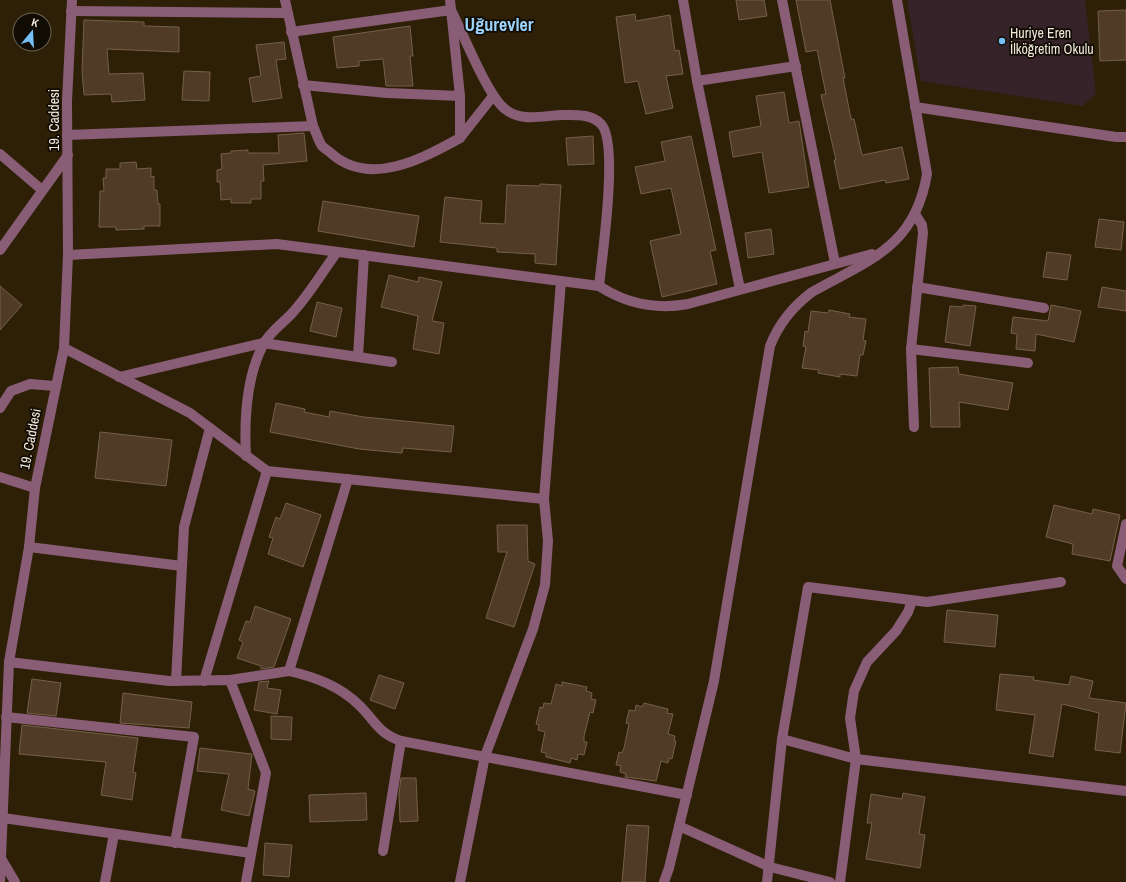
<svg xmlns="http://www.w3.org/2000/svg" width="1126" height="882" font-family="'Archivo Narrow',sans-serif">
	<rect width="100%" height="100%" fill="#2d2006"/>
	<polygon fill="#362329" points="907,0 1085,0 1096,94 1083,106 921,81"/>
	<g fill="#503b27" stroke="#755f49">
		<polygon points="736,0 764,0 767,16 739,20"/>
		<polygon points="796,0 830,0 845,78 843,78 851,119 854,119 862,155 902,147 909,179 886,183 885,180 840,189 834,160 836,160 821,95 826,94 817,50 806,52"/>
		<polygon points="1126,10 1126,60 1100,61 1098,11"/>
		<polygon points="635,14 636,21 670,15 675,51 679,50 683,74 666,76 673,108 646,114 638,81 625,83 616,17"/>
		<polygon points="84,20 144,22 144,26 179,27 179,52 107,49 109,74 143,73 145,100 112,102 111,94 84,95 82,71"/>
		<polygon points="410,26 413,56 410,56 413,86 386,86 383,59 359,61 359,66 337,68 333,37"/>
		<polygon points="284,42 286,59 276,60 282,98 253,102 249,78 261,76 256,45"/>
		<polygon points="184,71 210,72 209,101 182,100"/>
		<polygon points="784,92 789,123 799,121 809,187 769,193 762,152 733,157 729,132 761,126 756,96"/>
		<polygon points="304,133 307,161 263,165 264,181 261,181 261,199 251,199 251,203 231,203 231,199 221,200 220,182 217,182 217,170 222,169 221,154 231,153 231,151 248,150 248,153 279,153 278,135"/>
		<polygon points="593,136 594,164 568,165 566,138"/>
		<polygon points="691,136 716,250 710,251 717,284 662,297 650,241 681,234 671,188 641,194 635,167 665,161 661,142"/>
		<polygon points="136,162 137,169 151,168 151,177 154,176 154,190 157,190 158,204 160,204 160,226 144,226 144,229 116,230 116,227 99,227 100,191 104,191 103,178 106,178 106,169 120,169 120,163"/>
		<polygon points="540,184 561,185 556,265 535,263 535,254 497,252 497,248 440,242 445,197 482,201 480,223 505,224 507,185 540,186"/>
		<polygon points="323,201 419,216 414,247 318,231"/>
		<polygon points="1099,219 1124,222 1121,250 1095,247"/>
		<polygon points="771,229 774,254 748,258 745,233"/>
		<polygon points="1047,252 1071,255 1067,280 1043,277"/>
		<polygon points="389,275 418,282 419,277 442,282 432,321 444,323 439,354 413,349 418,316 381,307"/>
		<polygon points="0,286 22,305 0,330"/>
		<polygon points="1102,287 1126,291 1126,311 1098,307"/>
		<polygon points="317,302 342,308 336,337 310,331"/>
		<polygon points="963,305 976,306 970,346 945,342 950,306 963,307"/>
		<polygon points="1051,305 1081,311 1074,342 1036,334 1035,351 1016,349 1017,334 1011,333 1013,317 1048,321"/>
		<polygon points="829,310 850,314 849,317 866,319 863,340 866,341 863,355 860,355 857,376 840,374 840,377 818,373 819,370 802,368 806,347 803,346 805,331 808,332 811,311 828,313"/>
		<polygon points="958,367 959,374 1013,383 1008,410 959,402 960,427 931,427 929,368"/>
		<polygon points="276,403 305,409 304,412 329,417 330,411 364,417 454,426 451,452 403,448 402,453 359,449 270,432"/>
		<polygon points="100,432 172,440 166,486 95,478"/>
		<polygon points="286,503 321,515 303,567 268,554 273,538 269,537 276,517 280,519"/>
		<polygon points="1054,505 1092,514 1093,509 1120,515 1110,561 1072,554 1073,544 1046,537"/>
		<polygon points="497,525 527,525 528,561 535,564 514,627 486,618 507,552 498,552"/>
		<polygon points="255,606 291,619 274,667 261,669 261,666 237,658 243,642 239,640 246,621 250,622"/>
		<polygon points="947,610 998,615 995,647 944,642"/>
		<polygon points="1000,674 1034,677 1033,680 1069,685 1071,676 1093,681 1089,698 1126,703 1120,753 1095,750 1099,713 1062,704 1053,757 1029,753 1035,715 996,710"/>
		<polygon points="379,675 404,683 395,709 370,700"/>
		<polygon points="32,679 61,683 56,716 27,713"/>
		<polygon points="269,681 267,688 281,690 277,714 254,710 259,682"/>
		<polygon points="562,682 587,687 586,691 592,693 591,699 596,700 593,713 590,712 584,736 584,742 587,742 584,755 578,754 577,760 571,758 570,763 546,757 546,753 541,752 545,732 538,730 539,725 536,724 540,707 543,708 544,703 551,704 556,684 562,686"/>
		<polygon points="123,693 192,702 189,728 120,723"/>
		<polygon points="644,703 668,709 667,713 673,714 668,734 675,736 674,741 676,741 672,759 669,758 668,763 661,761 656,781 625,777 626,774 620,772 621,766 616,765 619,752 622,753 624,748 629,724 626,723 629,710 635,711 636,705 642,707"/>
		<polygon points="271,716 292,717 291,740 271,739"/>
		<polygon points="22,725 138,738 133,772 136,773 132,800 101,795 106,762 19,754"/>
		<polygon points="200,748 252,754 248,789 255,791 249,816 221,810 229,774 197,771"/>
		<polygon points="401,778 416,778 418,821 400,822 399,793"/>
		<polygon points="366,793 367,820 310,822 309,795"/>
		<polygon points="903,793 925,797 919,834 925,835 920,868 866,859 872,823 867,823 871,794 902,799"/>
		<polygon points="627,825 649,826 645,882 622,882"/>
		<polygon points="265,843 292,845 289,877 263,875"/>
	</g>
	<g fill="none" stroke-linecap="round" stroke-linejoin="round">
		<g stroke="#895d76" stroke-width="10">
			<polyline points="683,0 697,81 740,289"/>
			<polyline points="782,0 835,263"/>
			<path d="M451,10C463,33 487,95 505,109C522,123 544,115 564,115C576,115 592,114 601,124C619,142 602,257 599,286"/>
			<polyline points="71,11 287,13"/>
			<polyline points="291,32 451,10"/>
			<polyline points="697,81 796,66"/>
			<polyline points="303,85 387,93 460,96 450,0"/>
			<polyline points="915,107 1116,137 1126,137"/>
			<path d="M313,126C316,132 318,140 322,146C325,149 329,151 332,154C370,187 422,159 460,138V96"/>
			<polyline points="67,135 313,126 285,0"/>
			<polyline points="460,138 493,96"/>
			<polyline points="0,154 42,190"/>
			<polyline points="0,250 68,155"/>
			<path d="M68,255L277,244L599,286C627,304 655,310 688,304L872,254"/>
			<polyline points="917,287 1044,308"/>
			<polyline points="64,348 190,413 267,471 544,499"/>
			<polyline points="911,349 1028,363"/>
			<polyline points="358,357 364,255"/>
			<polyline points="119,377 263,343 392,362"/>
			<polyline points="0,408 11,391 30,384 55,386"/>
			<polyline points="914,427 911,349 923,233 922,225 915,214"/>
			<path d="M246,456C244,419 246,378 263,345C269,332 285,322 294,311C310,293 323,271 337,252"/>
			<polyline points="0,477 35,488"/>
			<polyline points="1126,524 1117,566 1126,579"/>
			<polyline points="29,547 182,566"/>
			<polyline points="9,662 169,681 230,680 266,773 246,882"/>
			<path d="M289,671C315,677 340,686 360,706C375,721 379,734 401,741L687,795"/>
			<polyline points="230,680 289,671 348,479"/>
			<polyline points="176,681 184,527 210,428"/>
			<polyline points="204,681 267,471"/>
			<polyline points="6,717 194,737 175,843"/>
			<polyline points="782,739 856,759 1126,791"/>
			<polyline points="3,818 251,853"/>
			<polyline points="679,826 770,867 830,882"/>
			<polyline points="383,851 401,741"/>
			<polyline points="0,860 2,860 15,882"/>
			<polyline points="105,882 114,834"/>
			<polyline points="460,882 485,756 533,629 545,585 548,541 544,499 561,281"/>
			<path d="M664,882L669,868L714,681L770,346C779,323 792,307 812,292C869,260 915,247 927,174L897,0"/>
			<polyline points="767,882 782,739 808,587 927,602 1061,582"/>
			<polyline points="840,882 856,759 850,718 854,691 867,662 896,631 908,612 912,601"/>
		</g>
		<polyline stroke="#895d76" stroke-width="10" points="0,882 9,662 29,547 35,488 64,348 68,255 67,101 72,0"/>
	</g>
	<circle fill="#74c0f6" stroke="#100b03" stroke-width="1.5" cx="1002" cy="41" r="4"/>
	<g text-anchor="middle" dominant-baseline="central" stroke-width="3.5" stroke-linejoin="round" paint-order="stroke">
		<g font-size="14" fill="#f2e9db" stroke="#100b03" text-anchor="start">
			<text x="1010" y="33">Huriye Eren<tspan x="1010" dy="16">İlköğretim Okulu</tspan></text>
		</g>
		<g font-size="14" fill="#f2e9db" stroke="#100b03">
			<text transform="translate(54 120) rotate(-90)">19. Caddesi</text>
			<text transform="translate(30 439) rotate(-79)">19. Caddesi</text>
		</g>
		<g font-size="18" font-weight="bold" fill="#9cd3fc" stroke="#100b03">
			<text x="499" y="24">Uğurevler</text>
		</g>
	</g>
	<g transform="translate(32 32) rotate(18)"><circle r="19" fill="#100b03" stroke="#6a6459"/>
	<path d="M0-3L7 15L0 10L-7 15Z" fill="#74c0f6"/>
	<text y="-6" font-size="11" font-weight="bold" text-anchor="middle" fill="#f2e9db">K</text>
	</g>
</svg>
